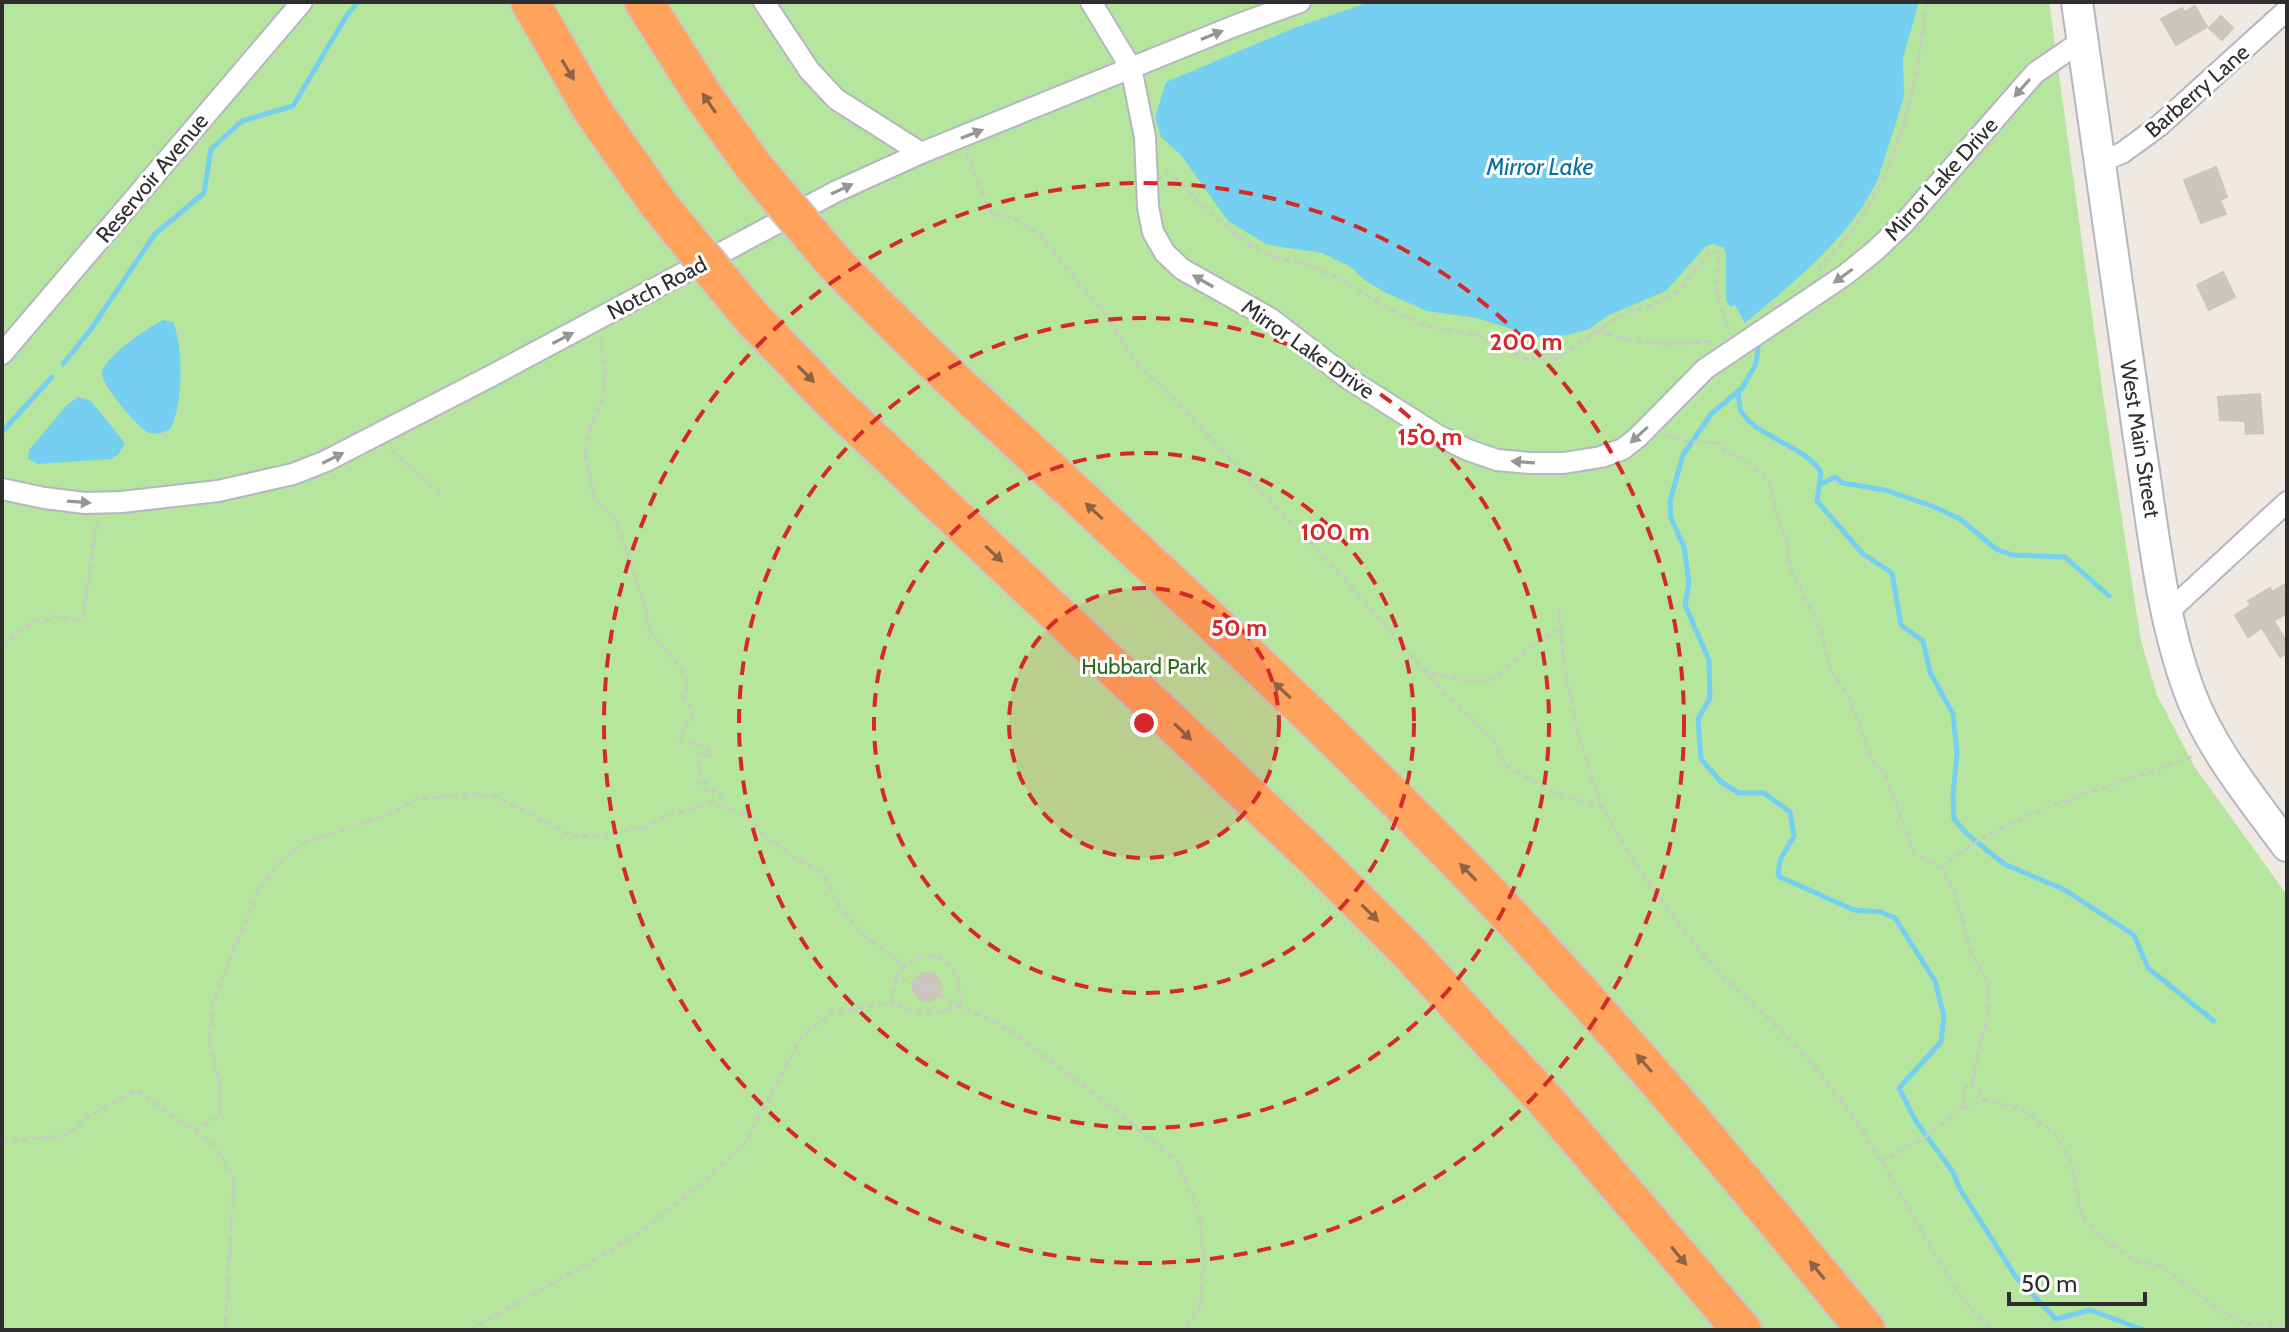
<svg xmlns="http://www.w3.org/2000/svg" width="2289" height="1332" font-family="Cabin,sans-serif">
	<rect width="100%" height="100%" fill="#efe9e1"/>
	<polygon fill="#b6e59e" points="2,2 2049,2 2105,409 2141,641 2157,695 2194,766 2287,895 2287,1330 2,1330"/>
	<g fill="#75cff0">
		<path d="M1370,2H1919L1903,58L1904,97L1878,179C1850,238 1794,282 1745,323L1735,305L1730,307L1726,300V253L1723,247L1713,244L1705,247L1666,291L1609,315L1589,329L1567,335L1536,337L1477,318L1427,311L1386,293L1364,280L1351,267L1322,253L1268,245L1228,221L1181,155L1161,137L1155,118L1166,82L1294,28Z"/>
		<path d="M163,320L173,322C184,349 183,405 170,430C161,433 154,436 146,431C135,424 100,383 102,372C106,356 148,327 163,320Z"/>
		<polygon points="78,397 91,401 125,443 119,454 111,459 38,464 28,459 29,450 67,405"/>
	</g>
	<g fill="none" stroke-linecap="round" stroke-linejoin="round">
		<g stroke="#75cff0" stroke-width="5">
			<polyline points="1758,347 1756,364 1742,388 1711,414 1683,455 1670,501 1671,518 1684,547 1689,583 1685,605 1709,660 1710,698 1698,719 1701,759 1721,782 1739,793 1764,793 1790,812 1794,836 1780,860 1778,876 1854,910 1881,912 1895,918 1935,981 1944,1016 1941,1042 1899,1088 1915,1120 1953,1172 1960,1189 2016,1277 2056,1319 2090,1310 2144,1330"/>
			<polyline points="63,364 91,329 155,234 204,193 211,149 242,121 293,106 347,15 358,2"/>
			<path d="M1738,392C1739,398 1739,406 1741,411C1753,435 1805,446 1821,472L1817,501L1863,554L1892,573L1901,625L1923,641L1930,672L1953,714L1957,753L1953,796L1954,819L1967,834L2004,864L2065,890L2134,935L2148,968L2214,1021"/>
			<polyline points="2,432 52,377"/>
			<polyline points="1821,484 1835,477 1843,483 1885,490 1932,506 1960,519 1996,549 2012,555 2065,557 2109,596"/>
		</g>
	</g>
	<g fill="#cbc7bf" stroke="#cbc5ba" stroke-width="2">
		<polygon points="2195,6 2207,27 2176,45 2161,19 2182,8 2185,12"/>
		<polygon points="2221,16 2233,28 2222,40 2209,28"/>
		<polygon points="2216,167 2227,197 2220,200 2226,214 2201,223 2184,180"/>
		<polygon points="2223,272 2235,297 2209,310 2197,285"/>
		<polygon points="2260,394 2263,433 2246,434 2245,421 2220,420 2218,397"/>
		<polygon points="2287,583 2287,613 2274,621 2287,643 2287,653 2280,657 2262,628 2248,637 2235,615 2251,605 2248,601 2270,588 2272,592"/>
		<circle cx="927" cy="987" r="14"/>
	</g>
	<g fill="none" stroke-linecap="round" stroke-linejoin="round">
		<g stroke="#b4b7c1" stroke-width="24">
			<g id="street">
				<polyline points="764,2 809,70 836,99 921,153"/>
				<polyline points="1091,2 1131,68 1145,137 1148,207 1153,232 1165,253 1182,269 1271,319 1349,379 1437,435 1468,450 1497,460 1530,463 1564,463 1601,457 1623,449 1638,437 1705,369 1845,275 1876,250 1905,222 2035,73 2083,40"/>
				<polyline points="2100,162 2122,153 2159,126 2287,10"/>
				<polyline points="2,354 302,2"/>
				<polyline points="2,489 44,498 85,503 122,502 218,491 293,474 326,461 491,376 835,192 921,153 1237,25 1300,2"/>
				<polyline points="2167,613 2287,502"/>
			</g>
		</g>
		<g stroke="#b4b7c1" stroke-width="34">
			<path id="secondary" d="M2077,2C2098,150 2118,298 2140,445C2153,526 2160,611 2188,688C2209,747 2250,796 2287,846"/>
		</g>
		<g stroke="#c9c9c9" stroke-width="42">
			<g id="highway">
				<polyline points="530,2 593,111 659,205"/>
				<polyline points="644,2 704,97 754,167"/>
				<path d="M833,261C912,344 997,421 1081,499C1198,608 1315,717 1427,830C1584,988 1725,1158 1866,1330"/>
				<polyline points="752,318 833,402 1318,861 1406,949 1547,1102 1742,1330"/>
			</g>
		</g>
		<g stroke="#c9c9c9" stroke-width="3" stroke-dasharray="6 4" stroke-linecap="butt">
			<polyline points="966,153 992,215 1013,217 1039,235 1106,315 1136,363 1168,393 1348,583 1445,694 1494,740 1505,765 1553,792 1604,807"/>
			<path d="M1165,171L1185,186L1199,203L1254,249L1274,257L1302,263L1337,277L1389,309L1430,327L1478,335L1526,359H1556L1623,314L1657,303L1680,289L1710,252H1718C1720,261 1718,268 1717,278C1715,295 1722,314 1729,329"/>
			<path d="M1817,269C1875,216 1900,150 1916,75C1921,51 1922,26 1927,2"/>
			<path d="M1597,330C1633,345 1673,346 1711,341"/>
			<polyline points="600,339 606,375 602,400 590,427 585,454 594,499 615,519 644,603 649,630 686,675 686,694 683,697 693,710 693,715 684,727 680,741 705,747 711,752 711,756 703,753 698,754 700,776 706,783 700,782 699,785 711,793 716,789 729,810 748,815 769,842 775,842 789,854 823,874 840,907 861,933 903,965"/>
			<polyline points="1665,435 1674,436 1682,441 1719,443 1727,453 1742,458 1764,475 1771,485 1777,517 1788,544 1790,566 1820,629 1831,671 1848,695 1873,762 1884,772 1914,853 1941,868 1954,891 1971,952 1988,982 1987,1020 1977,1055 1973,1085 1985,1100 2021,1109 2054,1132 2071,1161 2081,1213 2097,1234 2137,1262 2160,1265 2219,1310 2246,1324 2287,1326"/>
			<polyline points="391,450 442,495"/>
			<path d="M1559,609C1561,668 1582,767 1609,819C1636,870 1684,933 1723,976C1738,992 1756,1006 1771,1021C1803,1052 1832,1087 1857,1123C1885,1164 1909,1210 1934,1253C1951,1281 1967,1310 1992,1330"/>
			<polyline points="2,645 34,621 45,621 55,616 78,621 83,615 97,521"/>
			<polyline points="1422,670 1467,681 1493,680 1529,648 1559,628"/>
			<path d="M1941,868C2005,810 2115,788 2195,755"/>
			<path d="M896,978C909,954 941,945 956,974C960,984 960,995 961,1005"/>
			<polyline points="892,1003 895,980 910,981 1010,1030 1097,1095 1177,1161 1200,1217 1204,1262 1199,1309 1182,1330"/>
			<polyline points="1963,1109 1963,1091 1973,1078"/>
			<polyline points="194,1130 221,1116 219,1080 209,1042 213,1003 256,895 279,863 304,843 393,813 416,799 476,794 497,797 573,836 600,836 645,827 664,817 712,802 728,810"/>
			<polyline points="2,1142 68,1135 85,1119 136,1090 213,1143 234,1178 225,1330"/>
			<polyline points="1880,1162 1921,1140 1962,1109 1985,1100"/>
			<polyline points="470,1330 636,1236 689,1194 744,1145 802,1036 832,1012 892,1003 916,1011 944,1011 961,1005"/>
		</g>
		<use href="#street" stroke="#fff" stroke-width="20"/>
		<use href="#secondary" stroke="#fff" stroke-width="30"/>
		<use href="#highway" stroke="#ffa35c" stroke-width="38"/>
		<g stroke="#c9c9c9" stroke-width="42" stroke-linecap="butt">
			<g id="highway-bridge">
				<polyline points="754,167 833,261"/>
				<polyline points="659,205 752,318"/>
			</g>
		</g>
		<use href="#highway-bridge" stroke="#ffa35c" stroke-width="38"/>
	</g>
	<defs><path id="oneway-solid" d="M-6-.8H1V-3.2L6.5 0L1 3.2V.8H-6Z" transform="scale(2)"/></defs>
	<g fill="#969696">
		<use href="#oneway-solid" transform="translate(1212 35) rotate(-22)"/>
		<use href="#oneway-solid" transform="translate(2022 88) rotate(131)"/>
		<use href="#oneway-solid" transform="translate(972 134) rotate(-21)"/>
		<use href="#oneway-solid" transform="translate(842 189) rotate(-25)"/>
		<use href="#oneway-solid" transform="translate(1843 276) rotate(144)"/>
		<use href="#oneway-solid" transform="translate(1203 281) rotate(-150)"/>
		<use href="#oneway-solid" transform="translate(563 338) rotate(-28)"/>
		<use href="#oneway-solid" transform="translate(1639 435) rotate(137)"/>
		<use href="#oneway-solid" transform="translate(333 458) rotate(-26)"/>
		<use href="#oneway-solid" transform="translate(1523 462) rotate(-176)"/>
		<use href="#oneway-solid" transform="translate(79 502) rotate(4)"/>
	</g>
	<g fill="#8c6343">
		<use href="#oneway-solid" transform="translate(568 70) rotate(59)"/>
		<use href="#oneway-solid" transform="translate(709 103) rotate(-124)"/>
		<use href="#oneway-solid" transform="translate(806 374) rotate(45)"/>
		<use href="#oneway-solid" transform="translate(1094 511) rotate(-137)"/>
		<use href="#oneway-solid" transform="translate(994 554) rotate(43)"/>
		<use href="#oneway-solid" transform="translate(1282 690) rotate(-137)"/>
		<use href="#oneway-solid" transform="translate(1183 732) rotate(44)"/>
		<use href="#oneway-solid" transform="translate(1468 872) rotate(-134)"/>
		<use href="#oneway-solid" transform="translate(1370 913) rotate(45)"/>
		<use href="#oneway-solid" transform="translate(1644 1063) rotate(-131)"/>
		<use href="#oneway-solid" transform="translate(1679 1256) rotate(50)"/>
		<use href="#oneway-solid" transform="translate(1817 1270) rotate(-129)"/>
	</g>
	<circle cx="1144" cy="723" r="135" fill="#d62828" fill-opacity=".12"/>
	<g fill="none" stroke="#d62828" stroke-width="4" stroke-dasharray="14 10">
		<circle cx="1144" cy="723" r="135"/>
		<circle cx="1144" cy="723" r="270"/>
		<circle cx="1144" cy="723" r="405"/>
		<circle cx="1144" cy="723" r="540"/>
	</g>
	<g text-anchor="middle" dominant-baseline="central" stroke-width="6" stroke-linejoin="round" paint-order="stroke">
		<g font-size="22" fill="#2e2e2e" stroke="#fff">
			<text transform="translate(2197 91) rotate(-41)">Barberry Lane</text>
			<text transform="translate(152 178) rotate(-50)">Reservoir Avenue</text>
			<text transform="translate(1941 179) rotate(-48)">Mirror Lake Drive</text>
			<text transform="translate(657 288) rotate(-28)">Notch Road</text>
			<text transform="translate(1308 349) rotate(35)">Mirror Lake Drive</text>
			<text transform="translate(2140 439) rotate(81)">West Main Street</text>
		</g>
		<g font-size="22" fill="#2c6e1b" stroke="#fff">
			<text x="1144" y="666">Hubbard Park</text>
		</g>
		<g font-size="24" font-style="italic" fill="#0d6fa3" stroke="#fff">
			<text x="1540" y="166">Mirror Lake</text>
		</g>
	</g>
	<circle cx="1144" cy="723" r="12" fill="#d62828" stroke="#fff" stroke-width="4"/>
	<g font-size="24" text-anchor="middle" font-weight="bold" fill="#d62828" stroke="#fff" stroke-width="6" stroke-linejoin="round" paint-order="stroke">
		<text x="1526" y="350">200 m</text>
		<text x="1430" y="445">150 m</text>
		<text x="1335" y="540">100 m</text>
		<text x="1239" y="636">50 m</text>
	</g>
	<rect width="2289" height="1332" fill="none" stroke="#2e2e2e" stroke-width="8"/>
	<path d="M2009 1292v12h136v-12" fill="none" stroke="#2e2e2e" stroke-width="4"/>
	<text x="2021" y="1292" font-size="24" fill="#2e2e2e" stroke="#ffffff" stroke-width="6" paint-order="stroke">50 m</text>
</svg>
